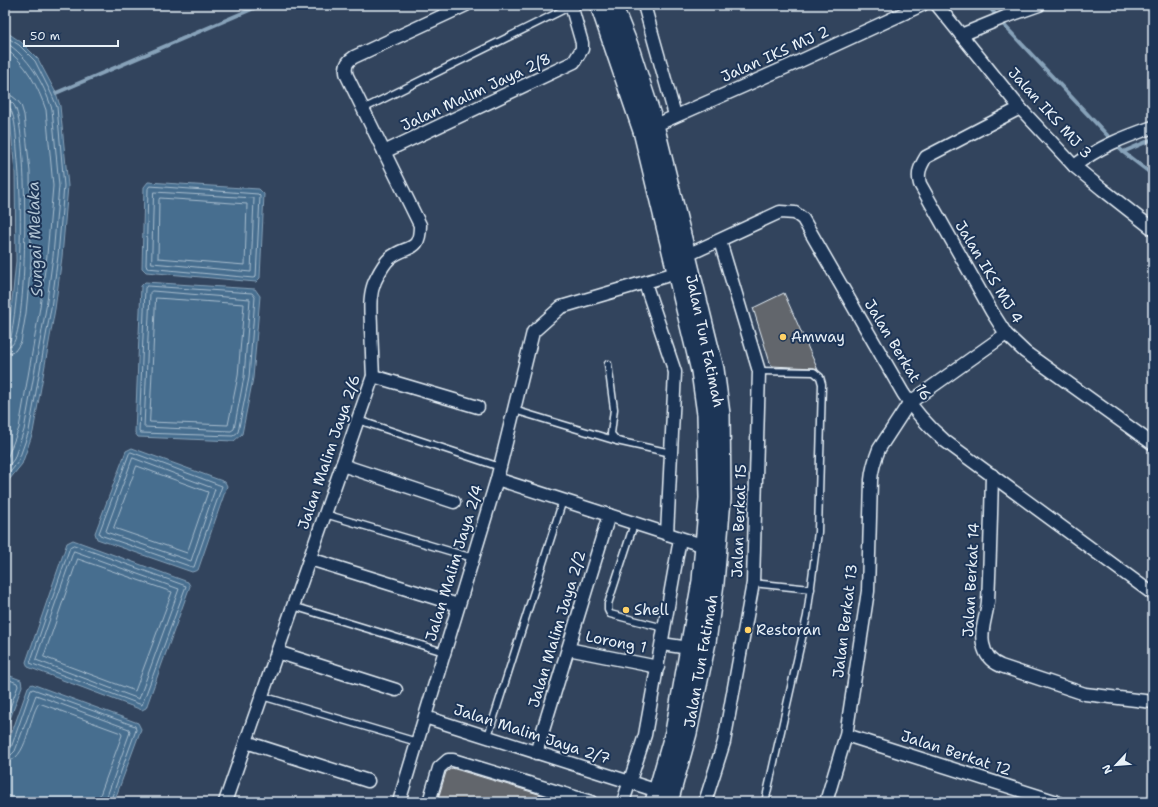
<svg xmlns="http://www.w3.org/2000/svg" width="1158" height="807" font-family="'Shantell Sans',sans-serif">
	<rect width="100%" height="100%" fill="#32445d"/>
	<filter id="ink" filterUnits="userSpaceOnUse"><feTurbulence type="fractalNoise" baseFrequency=".025" numOctaves="2"/><feDisplacementMap in="SourceGraphic" scale="8" xChannelSelector="R" yChannelSelector="G"/><feConvolveMatrix kernelMatrix="1 2 1 2 8 2 1 2 1" color-interpolation-filters="sRGB"/></filter>
	<g filter="url(#ink)">
		<g fill="#476e8f" stroke="#87a2b9">
			<polygon points="5,31 21,42 38,59 56,93 60,106 68,186 62,257 55,309 33,432 22,464 5,485 5,350 11,311 16,261 15,173 10,118 5,105"/>
			<polygon points="148,182 259,189 264,194 260,278 256,282 146,272 142,268 144,187"/>
			<polygon points="145,282 255,289 260,296 253,378 242,434 234,441 138,437 135,433 141,286"/>
			<polygon points="132,448 225,482 227,486 198,570 192,572 97,539 95,533 126,451"/>
			<polygon points="73,540 188,582 190,586 146,708 142,710 28,667 26,662 67,543"/>
			<polygon points="5,674 21,680 22,686 5,733"/>
			<polygon points="32,684 138,723 141,729 114,802 5,802 5,752 28,687"/>
		</g>
		<g fill="none" stroke-linecap="round" stroke-linejoin="round">
			<g stroke="#a8bdce" stroke-width="1">
				<polyline points="5,36 19,45 35,61 52,95 57,107 64,186 58,256 51,308 29,431 18,462 5,479"/>
				<path d="M5,42C29,57 43,82 52,109L59,186L53,256L46,308L24,430L14,459L5,471"/>
				<path d="M5,49C26,62 38,87 46,110L53,186L47,255L40,307L19,428L8,456L5,461"/>
				<polyline points="5,95 12,96 17,100 21,105 24,115 30,172 31,261 26,313 21,342 15,351 5,353"/>
				<path d="M5,101C9,101 13,102 15,107C28,131 29,327 12,345L5,347"/>
				<path d="M5,106L10,108C16,120 16,136 17,150C23,212 21,276 11,338L9,342H5"/>
				<polygon points="150,186 258,194 260,196 256,277 253,278 147,268 146,265 148,189"/>
				<polygon points="154,192 254,198 251,272 152,263"/>
				<polygon points="160,198 247,204 245,265 158,258 159,200"/>
				<polygon points="148,286 252,293 255,297 249,378 238,432 233,436 141,433 139,432 145,288"/>
				<polygon points="152,291 250,299 244,377 234,429 231,431 144,427 150,293"/>
				<polygon points="156,298 244,304 238,376 228,425 150,422"/>
				<polygon points="131,452 222,486 194,567 192,567 100,535 99,533 129,454"/>
				<polygon points="133,458 215,489 191,561 106,532"/>
				<polygon points="137,466 208,492 187,553 114,528"/>
				<polygon points="74,545 186,586 142,705 30,663 70,547"/>
				<polygon points="74,551 179,589 139,699 36,660"/>
				<polygon points="78,559 172,592 135,691 44,657"/>
				<polyline points="5,678 17,683 18,686 5,721"/>
				<polyline points="5,751 8,750 11,748 31,690 33,689 135,726 136,730 110,802"/>
				<polyline points="5,756 11,755 15,751 36,695 129,729 130,732 105,802"/>
				<path d="M5,762C28,761 28,718 39,703L121,733L122,735L100,795L99,802"/>
			</g>
			<g stroke="#87a2b9" stroke-width="4">
				<polyline points="988,5 1002,23 1123,152 1153,175"/>
				<polyline points="56,93 261,5"/>
				<polyline points="1123,152 1153,139"/>
			</g>
		</g>
		<g fill="#62666c" stroke="#e8f1f8">
			<polygon points="784,293 818,370 814,368 771,366 753,308"/>
			<polygon points="452,768 565,802 437,802 446,772"/>
		</g>
		<g fill="none" stroke-linecap="round" stroke-linejoin="round">
			<g stroke="#e8f1f8" stroke-width="9">
				<g id="service">
					<polyline points="363,109 571,6"/>
					<polyline points="608,364 614,409 611,434 617,441 671,453"/>
					<polyline points="759,371 814,372 820,377 822,384 818,532 807,616 765,802"/>
					<polyline points="514,410 617,441"/>
					<polyline points="358,420 500,467"/>
					<polyline points="325,514 473,558"/>
					<polyline points="634,524 608,604 608,610 610,614 664,628"/>
					<polyline points="753,583 811,589"/>
					<polyline points="293,606 444,652"/>
					<polyline points="262,696 417,742"/>
					<polyline points="488,736 563,500"/>
				</g>
			</g>
			<g stroke="#e8f1f8" stroke-width="15">
				<g id="minor">
					<polyline points="644,5 675,115"/>
					<polyline points="937,5 1020,108 1074,166 1102,189 1153,229"/>
					<polyline points="961,35 1005,17 1039,5"/>
					<path d="M1020,108L926,157C920,167 917,173 920,184L992,312L1006,334L1025,352L1153,444"/>
					<polyline points="649,128 798,62 922,5"/>
					<polyline points="384,152 574,62 582,49 582,43 571,5"/>
					<path d="M1074,166C1101,146 1122,138 1153,127"/>
					<path d="M681,258L780,212L795,213L803,219L903,393C914,411 929,427 945,441L1153,594"/>
					<polyline points="645,283 675,372 667,534"/>
					<polyline points="373,376 478,407"/>
					<polyline points="342,465 454,502"/>
					<path d="M992,475C991,517 990,559 988,601C987,615 980,630 983,644C985,655 991,662 1001,666L1085,694L1153,702"/>
					<polyline points="497,479 711,548"/>
					<polyline points="310,559 458,605"/>
					<polyline points="662,644 689,648"/>
					<polyline points="568,649 658,667"/>
					<polyline points="277,652 396,690"/>
					<polyline points="425,717 658,791"/>
					<polyline points="846,735 1057,802"/>
					<polyline points="246,742 368,781"/>
					<polyline points="536,753 609,515"/>
					<path d="M225,802L373,376C372,361 372,345 371,330C371,313 368,297 375,281C379,273 383,264 390,258C407,244 420,254 420,225L347,76C344,67 346,62 354,57L466,5"/>
					<polyline points="399,802 497,479 533,332 561,307 676,273"/>
					<polyline points="429,802 439,768 448,760 453,760 591,802"/>
					<polyline points="623,802 645,735 680,539"/>
					<polyline points="705,802 724,742 753,583 759,371 720,241"/>
					<path d="M826,802L846,735L868,591L871,480C872,469 875,459 879,449L909,403L1006,334"/>
				</g>
			</g>
			<g stroke="#e8f1f8" stroke-width="20">
				<g id="secondary">
					<polyline points="599,5 642,131 700,371 706,414 708,498 701,581 674,732 654,802"/>
					<polyline points="613,5 629,45 655,125 715,369 721,414 722,499 715,583 707,642 688,733 669,802"/>
				</g>
			</g>
			<use href="#service" stroke="#1d3557" stroke-width="6"/>
			<use href="#minor" stroke="#1d3557" stroke-width="12"/>
			<use href="#secondary" stroke="#1d3557" stroke-width="17"/>
		</g>
	</g>
	<g fill="#ffd166" stroke="#1d3557" stroke-width="1.5">
		<circle cx="783" cy="337" r="4"/>
		<circle cx="626" cy="610" r="4"/>
		<circle cx="748" cy="630" r="4"/>
	</g>
	<g text-anchor="middle" dominant-baseline="central" stroke-width="4" stroke-linejoin="round" paint-order="stroke">
		<g font-size="15" fill="#e8f1f8" stroke="#1d3557">
			<text transform="translate(775 54) rotate(-24)">Jalan IKS MJ 2</text>
			<text transform="translate(476 92) rotate(-25)">Jalan Malim Jaya 2/8</text>
			<text transform="translate(1050 113) rotate(48)">Jalan IKS MJ 3</text>
			<text transform="translate(989 272) rotate(59)">Jalan IKS MJ 4</text>
			<text transform="translate(705 341) rotate(78)">Jalan Tun Fatimah</text>
			<text transform="translate(898 350) rotate(59)">Jalan Berkat 16</text>
			<text transform="translate(329 452) rotate(-71)">Jalan Malim Jaya 2/6</text>
			<text transform="translate(739 521) rotate(-88)">Jalan Berkat 15</text>
			<text transform="translate(454 563) rotate(-73)">Jalan Malim Jaya 2/4</text>
			<text transform="translate(971 580) rotate(-87)">Jalan Berkat 14</text>
			<text transform="translate(845 621) rotate(-83)">Jalan Berkat 13</text>
			<text transform="translate(557 629) rotate(-73)">Jalan Malim Jaya 2/2</text>
			<text transform="translate(616 642) rotate(11)">Lorong 1</text>
			<text transform="translate(701 661) rotate(-80)">Jalan Tun Fatimah</text>
			<text transform="translate(532 734) rotate(18)">Jalan Malim Jaya 2/7</text>
			<text transform="translate(956 753) rotate(18)">Jalan Berkat 12</text>
		</g>
		<g font-size="15" fill="#e8f1f8" stroke="#1d3557" text-anchor="start">
			<text x="791" y="337">Amway</text>
			<text x="634" y="610">Shell</text>
			<text x="756" y="630">Restoran</text>
		</g>
		<g font-size="16" font-style="italic" fill="#b0c3d3" stroke="#1d3557">
			<text transform="translate(35 239) rotate(-92)">Sungai Melaka</text>
		</g>
	</g>
	<rect width="1158" height="807" fill="none" stroke="#1d3557" stroke-width="20"/>
	<rect x="10" y="10" width="1138" height="787" fill="none" stroke="#e8f1f8" stroke-width="1.5" filter="url(#ink)"/>
	<g transform="translate(1116 765) rotate(244)" stroke="#1d3557" stroke-width="3" paint-order="stroke">
	<path d="M0-3L7 15L0 10L-7 15Z" fill="#e8f1f8"/>
	<text y="-6" font-size="11" font-weight="bold" text-anchor="middle" fill="#e8f1f8">N</text>
	</g>
	<path d="M24 40v6h94v-6" fill="none" stroke="#e8f1f8" stroke-width="2"/>
	<text x="30" y="40" font-size="12" fill="#e8f1f8" stroke="#1d3557" stroke-width="3" paint-order="stroke">50 m</text>
</svg>
